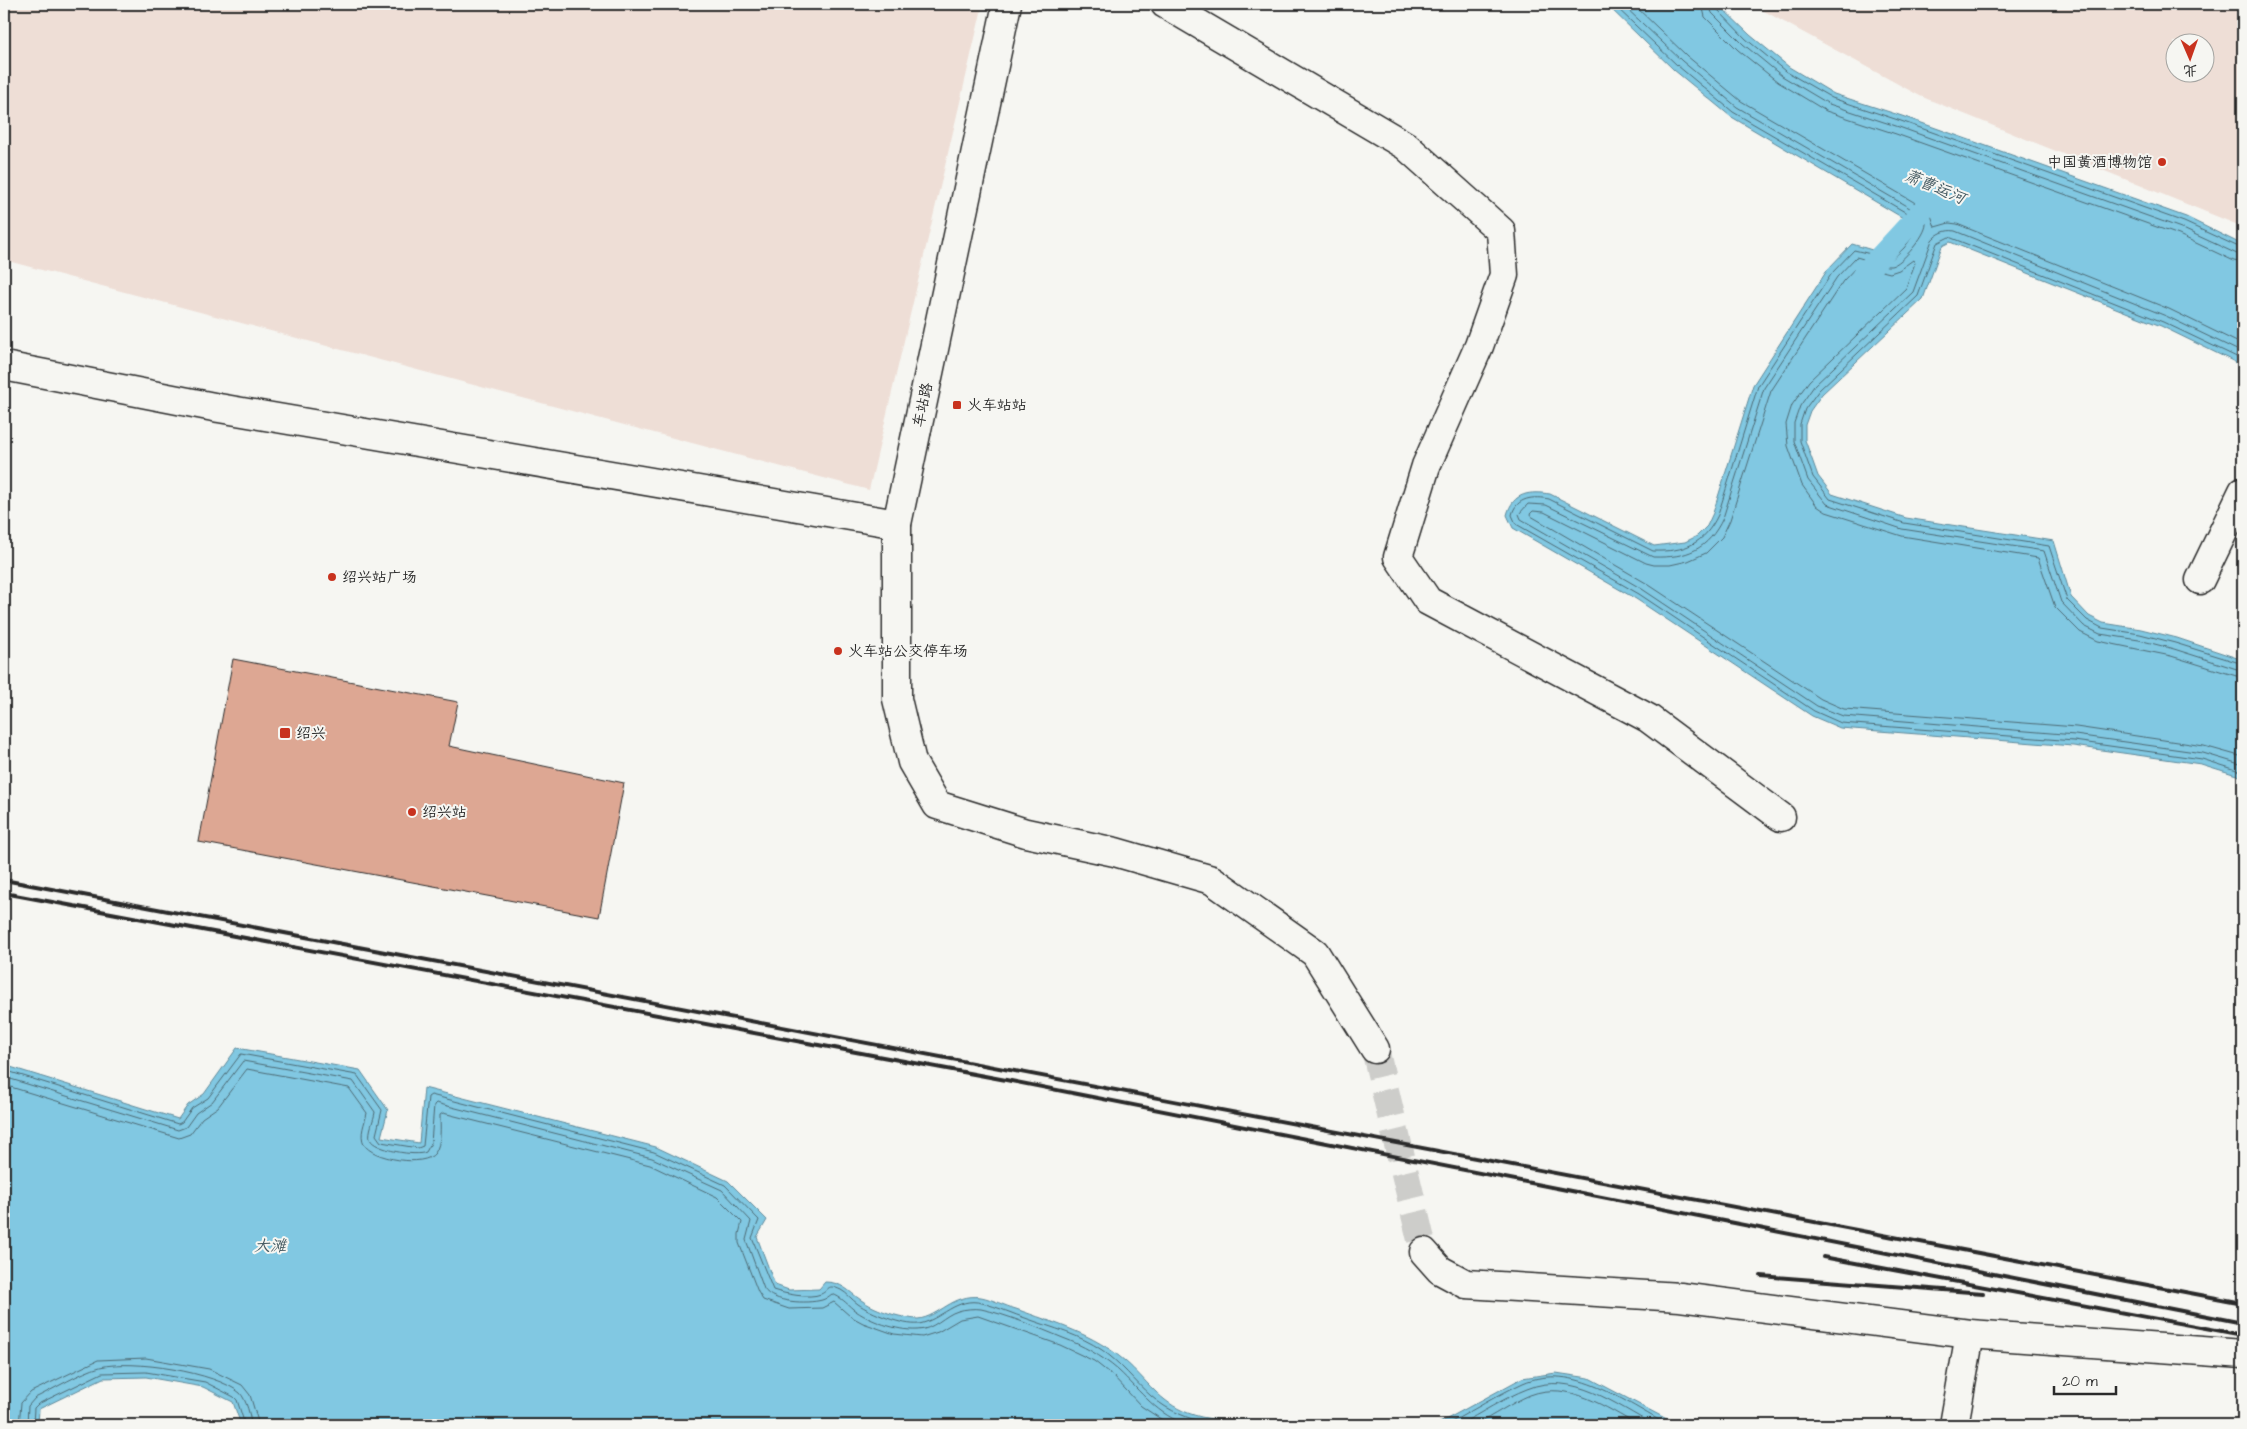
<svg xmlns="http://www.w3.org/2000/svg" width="2247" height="1429" font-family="'Architects Daughter','LXGW WenKai TC',sans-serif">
	<rect width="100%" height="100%" fill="#f6f6f2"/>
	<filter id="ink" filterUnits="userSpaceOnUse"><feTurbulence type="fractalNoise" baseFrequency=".02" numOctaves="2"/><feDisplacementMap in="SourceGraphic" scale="10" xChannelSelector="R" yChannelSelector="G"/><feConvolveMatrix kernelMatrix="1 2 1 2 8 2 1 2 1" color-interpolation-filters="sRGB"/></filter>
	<g filter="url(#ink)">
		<g fill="#eeded6" fill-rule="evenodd">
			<polygon points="4,4 983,4 869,490 4,260"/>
			<path d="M1751,4H2243V227L1920,96ZM2174,42H2204V72H2174Z"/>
		</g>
		<g fill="#81c8e2" stroke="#5f8999">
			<path d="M1606,4H1718L1750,35L1789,67L1834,94L1902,116L2186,217L2243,245V366L2161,326L1950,242L1942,246L1923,299L1822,394L1810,411L1805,425V440L1818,476L1832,494L1906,518L2054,541L2071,597L2089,616L2103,623L2141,629L2177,638L2243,660V777L2201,764L2073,746L1840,728L1812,716L1636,599L1513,528L1507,515C1513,492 1530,491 1550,494L1654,546L1685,542L1697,536L1707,526L1713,513L1753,385L1828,269L1852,244L1889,255L1901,245L1915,225L1730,116L1674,70Z"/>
			<path d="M237,1048L360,1070L388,1110L381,1137L419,1143L424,1088L656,1147L728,1181L767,1220L757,1237L775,1285L789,1290L819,1289L825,1282C842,1282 848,1291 861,1300C871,1307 886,1313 899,1316C904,1317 912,1319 918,1319C939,1317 953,1293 981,1297C992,1299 1005,1306 1016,1309C1054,1323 1094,1334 1125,1361C1147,1380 1159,1402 1188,1413C1225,1427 1259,1414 1296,1425H241L233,1402L203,1387L146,1377L103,1378L39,1409L38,1425H4V1065L178,1119L188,1105L204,1094Z"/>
			<polygon points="1556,1373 1589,1378 1678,1425 1436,1425 1522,1378"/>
		</g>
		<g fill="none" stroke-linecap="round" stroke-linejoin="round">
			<g stroke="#4d6a74" stroke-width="1">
				<path d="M1613,4L1678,66L1733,112L1917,219L1920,226L1904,248L1892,259L1854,250L1832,273L1758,386L1718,515C1704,544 1685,552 1653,551L1549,499C1534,496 1516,497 1512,515L1516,524L1639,594L1814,711L1841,723L2074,741L2202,759L2243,772"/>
				<path d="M1622,4L1682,61L1737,107L1920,214C1923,217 1926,220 1926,224C1926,235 1902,264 1891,266C1880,267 1866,259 1856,257L1837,277L1764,388L1723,518C1708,550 1687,558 1653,557L1546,505L1528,504L1519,514L1521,519L1642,589L1817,706L1843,716L2075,735L2203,753L2243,765"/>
				<polyline points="1633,4 1687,56 1741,101 1924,208 1931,215 1935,227 1949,223 1957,224 2169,309 2243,345"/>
				<polyline points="1702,4 1705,17 1738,50 1778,82 1826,111 1896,134 2179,235 2234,261 2243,263"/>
				<polyline points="1709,4 1712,13 1743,44 1782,76 1829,104 1899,127 2181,228 2237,254 2243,255"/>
				<polyline points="1715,4 1717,9 1746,39 1785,71 1832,98 1901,121 2184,222 2243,249"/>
				<path d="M2243,353L2166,316L1955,231C1946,229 1937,234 1932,240L1913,292L1814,386L1800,406L1794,423V441L1808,480L1827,504L1902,529L2044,551L2061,602L2084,626L2100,634L2139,640L2174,649L2243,671"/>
				<polyline points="2243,360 2163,322 1949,237 1937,243 1918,296 1819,390 1805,409 1800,424 1800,441 1813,477 1830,499 1904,523 2049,546 2067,600 2087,620 2102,628 2140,634 2175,643 2243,664"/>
				<polyline points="2243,678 2171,656 2098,641 2080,632 2055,607 2038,558 1902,536 1826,512 1817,506 1802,485 1788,446 1786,424 1792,405 1809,381 1906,288 1915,263 1913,260 1899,270 1890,273 1858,265 1843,281 1771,391 1730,520 1722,537 1706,553 1688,561 1670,565 1654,565 1646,563 1544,512 1533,511 1530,514 1531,516 1646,583 1821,699 1844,709 2076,727 2204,746 2243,757"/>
				<path d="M4,1070L178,1124L182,1122L192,1108L208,1098L241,1054L357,1075L382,1110L376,1135L381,1142L418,1148L423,1146L428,1097L431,1095L654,1152L725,1185L759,1220L752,1238L773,1290C785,1294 809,1299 821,1294C830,1290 826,1283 841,1290C847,1293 852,1300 858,1304C871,1313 903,1326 919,1324C941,1320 957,1296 982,1303C998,1307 1013,1314 1028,1319C1053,1328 1080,1335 1102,1350C1121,1363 1134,1381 1151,1396C1169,1412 1190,1419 1212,1425"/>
				<path d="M4,1077L178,1130L186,1127L196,1113L212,1102L243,1061L353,1081L375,1112C374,1120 368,1131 370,1139C374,1150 417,1157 426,1152L431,1143L434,1105L436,1103L652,1158L722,1190L751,1221L746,1240L764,1289C773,1303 807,1304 822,1300C826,1299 829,1296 832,1294C841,1297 846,1303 853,1309C869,1321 897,1331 917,1330C934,1330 944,1315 958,1311C964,1309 975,1308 981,1309C1005,1314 1039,1328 1063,1338C1082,1345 1102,1356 1118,1370C1141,1391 1157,1416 1189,1425"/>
				<path d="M4,1085L179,1138L190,1134L202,1118L218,1107L247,1069L349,1088L367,1113C365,1123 359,1134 364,1144C371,1159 425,1168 435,1153C442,1143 440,1126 440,1115L443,1113L650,1165L717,1197L742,1222L739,1234V1243L758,1292L763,1300L789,1309L822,1308L834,1302L850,1316L863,1323L894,1334L922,1337L938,1332L960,1319L978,1316L1060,1345L1094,1361L1113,1376L1141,1406L1170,1425"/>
				<polyline points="19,1425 21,1403 31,1392 98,1360 146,1358 209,1369 242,1385 250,1395 259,1425"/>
				<path d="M27,1425L28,1406L35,1398C54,1389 81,1372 100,1367C132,1359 216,1372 240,1393C246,1399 251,1417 251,1425"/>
				<polyline points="33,1425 34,1408 38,1404 102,1373 146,1372 205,1382 234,1397 237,1400 245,1425"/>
				<path d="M1446,1425C1472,1411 1497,1395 1523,1383C1573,1361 1626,1403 1668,1425"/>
				<path d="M1459,1425C1481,1413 1504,1398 1527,1389C1572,1370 1616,1405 1654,1425"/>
				<path d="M1475,1425C1493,1416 1511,1403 1530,1395C1569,1380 1606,1408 1638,1425"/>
			</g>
			<polyline stroke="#81c8e2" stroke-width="22" points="1863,275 1933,199"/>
		</g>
		<polygon fill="#dda793" stroke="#2b2b2b" points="233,659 458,702 449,746 624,783 599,917 199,842"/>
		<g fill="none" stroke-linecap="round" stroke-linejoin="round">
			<polyline stroke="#cdcdca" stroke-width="28" stroke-dasharray="28 14" stroke-linecap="butt" points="1375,1049 1424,1252"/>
			<g stroke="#2b2b2b" stroke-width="31">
				<g id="minor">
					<polyline points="1007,4 897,524 897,699 912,762 937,805 1026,833 1115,852 1212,880 1315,953 1375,1049"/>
					<polyline points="1165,4 1406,146 1501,231 1504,275 1479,346 1426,466 1398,557 1428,601 1648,718 1781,817"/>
					<polyline points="4,366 219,408 897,524"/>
					<polyline points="2200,580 2243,491"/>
					<polyline points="1424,1252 1440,1270 1466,1284 1680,1297 1970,1334 2243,1354"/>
					<polyline points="1954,1425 1970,1334"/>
				</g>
			</g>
			<use href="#minor" stroke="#f6f6f2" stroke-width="28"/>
			<g stroke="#2b2b2b" stroke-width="4">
				<polyline points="4,880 2243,1303"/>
				<polyline points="4,893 1006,1080 2243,1323"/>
				<polyline points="1823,1257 2243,1335"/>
				<polyline points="1761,1276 1983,1293"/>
			</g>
		</g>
	</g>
	<g fill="#c8321e" stroke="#f6f6f2" stroke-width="2">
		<circle cx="2162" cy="162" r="5"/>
		<rect x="952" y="400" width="10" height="10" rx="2.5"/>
		<circle cx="332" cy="577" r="5"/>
		<circle cx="838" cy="651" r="5"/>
		<rect x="279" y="727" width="12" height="12" rx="2.5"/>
		<circle cx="412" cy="812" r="5"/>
	</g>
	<g text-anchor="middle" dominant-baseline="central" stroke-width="4" stroke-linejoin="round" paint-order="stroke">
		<g font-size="15" fill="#2b2b2b" stroke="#f6f6f2" text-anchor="start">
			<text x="2152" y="162" text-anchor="end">中国黄酒博物馆</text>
			<text x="967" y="405">火车站站</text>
			<text x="342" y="577">绍兴站广场</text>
			<text x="848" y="651">火车站公交停车场</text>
			<text x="296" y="733">绍兴</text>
			<text x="422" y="812">绍兴站</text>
		</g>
		<g font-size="15" fill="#2b2b2b" stroke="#f6f6f2">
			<text transform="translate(923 405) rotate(-78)">车站路</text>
		</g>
		<g font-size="16" font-style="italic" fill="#455a62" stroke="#f6f6f2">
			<text transform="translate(1935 187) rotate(23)">萧曹运河</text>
			<text x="270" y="1246">大滩</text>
		</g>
	</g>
	<rect width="2247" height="1429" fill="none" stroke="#f6f6f2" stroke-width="20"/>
	<rect x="10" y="10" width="2227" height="1409" fill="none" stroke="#2b2b2b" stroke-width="2" filter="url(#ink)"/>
	<g transform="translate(2190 58) rotate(178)"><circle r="24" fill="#f6f6f2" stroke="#a5a5a2"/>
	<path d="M0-4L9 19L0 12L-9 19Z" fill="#c8321e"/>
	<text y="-8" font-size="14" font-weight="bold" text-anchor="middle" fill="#2b2b2b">北</text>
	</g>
	<path d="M2054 1386v8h62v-8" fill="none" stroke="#2b2b2b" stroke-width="2.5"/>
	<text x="2062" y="1386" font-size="15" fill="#2b2b2b" stroke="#f6f6f2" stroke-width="4" paint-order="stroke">20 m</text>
</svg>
